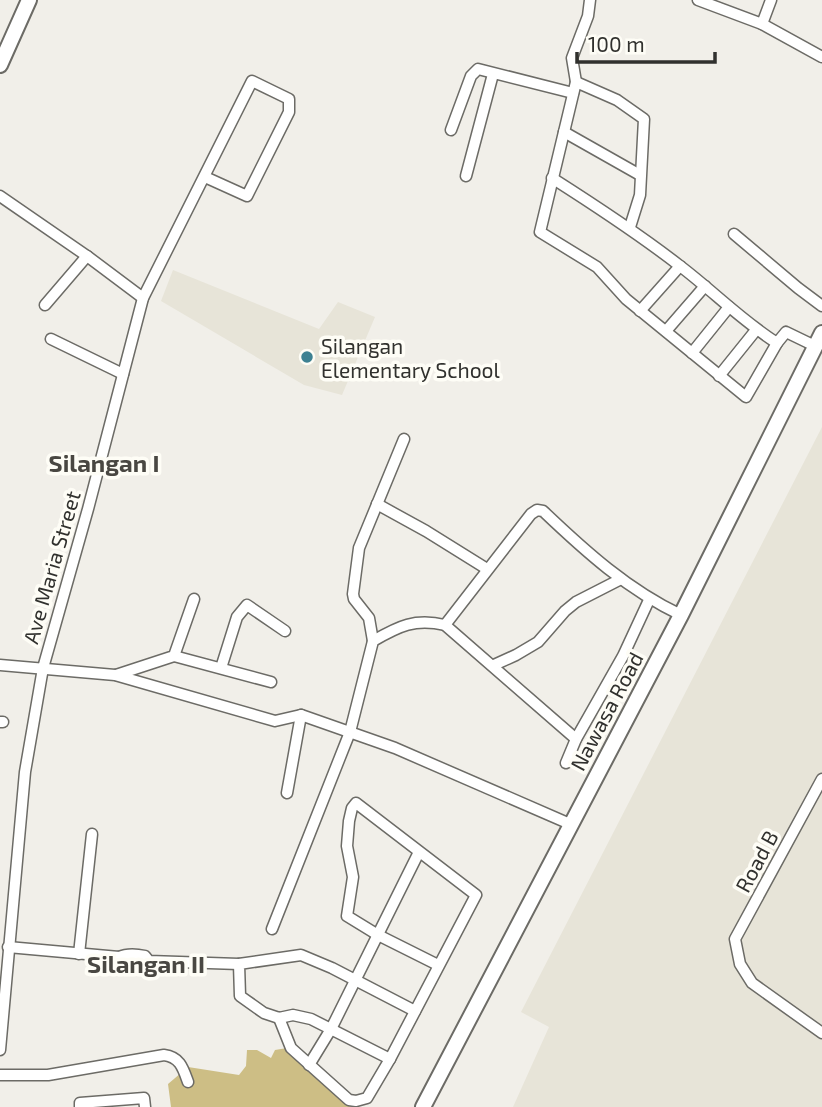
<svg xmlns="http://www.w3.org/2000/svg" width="822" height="1107" font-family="'Exo 2',sans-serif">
	<rect width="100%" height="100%" fill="#f1efe9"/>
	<g fill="#e7e4d8">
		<polygon points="173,270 319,329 338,302 375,317 342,395 304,385 161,301"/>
		<polygon points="822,427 822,1107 513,1107 549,1027 521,1012"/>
	</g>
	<polygon fill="#cdbe85" points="287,1048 355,1107 171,1107 168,1084 188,1067 239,1075 246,1066 247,1050 257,1050 271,1058 275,1050"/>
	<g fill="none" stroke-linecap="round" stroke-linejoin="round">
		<g stroke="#6c6b66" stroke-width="13">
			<g id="street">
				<polyline points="698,0 762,24 822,57"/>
				<polyline points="762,24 771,0"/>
				<polyline points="576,82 572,58 588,16 590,0"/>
				<polyline points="451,130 471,76 478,69 573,93"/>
				<polyline points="564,132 640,175"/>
				<polyline points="466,176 493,74"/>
				<path d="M552,178C596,206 639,234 680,266C713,291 742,321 777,343"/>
				<polyline points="0,196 87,256 143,298"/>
				<polyline points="630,227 640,195 644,119 617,100 576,82 540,232 597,267 626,299 746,397 777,343 786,332 815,346"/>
				<polyline points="734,234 798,288 822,306"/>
				<polyline points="45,305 87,256"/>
				<polyline points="640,311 680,266"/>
				<polyline points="666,331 705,286"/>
				<polyline points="51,339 123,374"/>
				<polyline points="692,353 729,307"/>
				<polyline points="719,376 756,330"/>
				<polyline points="377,504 426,531 487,569"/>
				<path d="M445,625L531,514L537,510L543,511C585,551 628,590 681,615"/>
				<polyline points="373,641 369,618 354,599 353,594 359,548 404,439"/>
				<polyline points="174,656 271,682"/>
				<polyline points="0,665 115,675 275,721 301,715 395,748 570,824"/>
				<polyline points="494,665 516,655 538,642 565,611 576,602 621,579"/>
				<polyline points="221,668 237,617 247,605 285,631"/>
				<polyline points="116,675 174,656 194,599"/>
				<polyline points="0,722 3,722"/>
				<polyline points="566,763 576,739 623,656 649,600"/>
				<polyline points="822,779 735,939 740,964 752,983 822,1033"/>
				<polyline points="287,793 301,715"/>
				<path d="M272,929L350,732L373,641C399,626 415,618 445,625L576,739"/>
				<polyline points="8,947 119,957"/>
				<polyline points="79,954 92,834"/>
				<path d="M149,961L145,967L123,965L119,957C128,953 136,954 145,956L149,961L239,964"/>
				<polyline points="279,1018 291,1048 349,1100 356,1101 367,1098 390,1059 476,895 356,803 352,808 349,821 347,846 353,877 347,916 378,935 438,965"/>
				<polyline points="0,1050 25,772 43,668 88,509 143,298 252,81 289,99 289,112 247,196 205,177"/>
				<polyline points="390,1059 311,1019 293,1015 279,1018 264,1013 240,996 239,964 301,955 332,968 415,1011"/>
				<polyline points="309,1065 331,1029 419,852"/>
				<path d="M0,1075H48L164,1055C180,1057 183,1068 188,1082"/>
				<polyline points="80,1107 80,1103 144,1098 145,1107"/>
			</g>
		</g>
		<g stroke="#6c6b66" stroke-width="18">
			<g id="secondary">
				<polyline points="0,65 29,0"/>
				<polyline points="423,1107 681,615 822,333"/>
			</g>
		</g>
		<use href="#street" stroke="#fff" stroke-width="10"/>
		<use href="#secondary" stroke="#fff" stroke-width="14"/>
	</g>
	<circle fill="#3e8192" stroke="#fefdf6" stroke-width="2.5" cx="307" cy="357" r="7"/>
	<g text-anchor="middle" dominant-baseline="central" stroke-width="7" stroke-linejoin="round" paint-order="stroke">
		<g font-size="21" fill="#31312e" stroke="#fefdf6" text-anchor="start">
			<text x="321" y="345">Silangan<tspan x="321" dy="24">Elementary School</tspan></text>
		</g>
		<g font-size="21" fill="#31312e" stroke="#fefdf6">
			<text transform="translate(51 567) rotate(-74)">Ave Maria Street</text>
			<text transform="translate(606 711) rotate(-62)">Nawasa Road</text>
			<text transform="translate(756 861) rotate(-62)">Road B</text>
		</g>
		<g font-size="24" font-weight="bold" fill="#494742" stroke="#fefdf6">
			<text x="104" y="462">Silangan I</text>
			<text x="146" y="963">Silangan II</text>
		</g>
	</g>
	<path d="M577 52v10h138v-10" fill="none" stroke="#31312e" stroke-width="3.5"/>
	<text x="588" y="52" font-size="21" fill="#31312e" stroke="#fefdf6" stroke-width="5" paint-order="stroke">100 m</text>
</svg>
